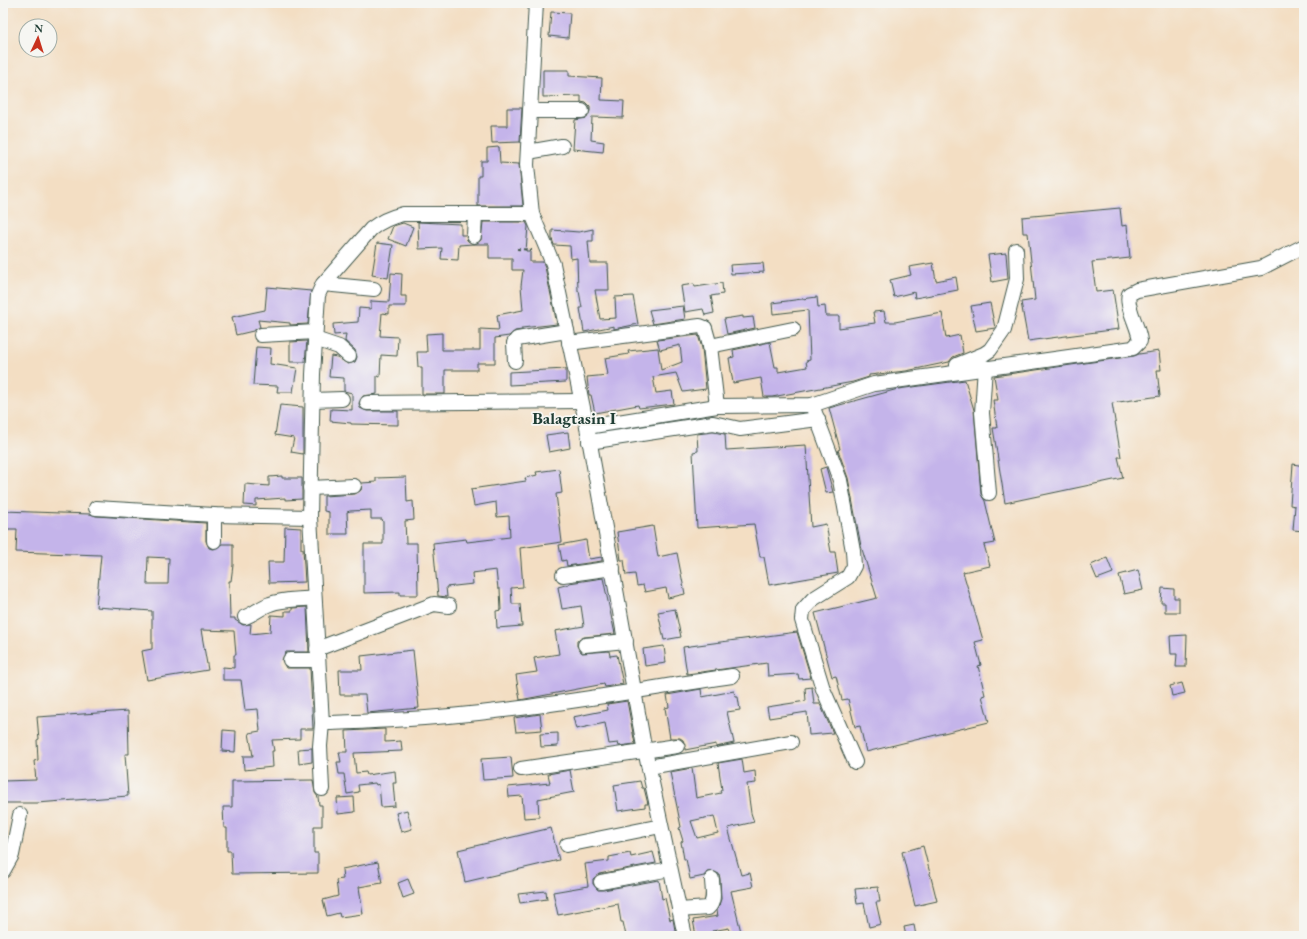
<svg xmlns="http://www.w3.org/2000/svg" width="1307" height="939" font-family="'EB Garamond',serif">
	<rect width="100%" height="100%" fill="#f6f6f2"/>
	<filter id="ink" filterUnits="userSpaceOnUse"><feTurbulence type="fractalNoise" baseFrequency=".025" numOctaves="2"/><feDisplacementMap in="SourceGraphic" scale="8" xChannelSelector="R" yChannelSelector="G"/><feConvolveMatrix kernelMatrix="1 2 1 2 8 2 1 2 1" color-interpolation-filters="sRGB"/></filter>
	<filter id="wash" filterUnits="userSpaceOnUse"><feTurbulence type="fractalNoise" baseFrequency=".012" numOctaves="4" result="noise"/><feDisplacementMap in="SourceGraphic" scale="16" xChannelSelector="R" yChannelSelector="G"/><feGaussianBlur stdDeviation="0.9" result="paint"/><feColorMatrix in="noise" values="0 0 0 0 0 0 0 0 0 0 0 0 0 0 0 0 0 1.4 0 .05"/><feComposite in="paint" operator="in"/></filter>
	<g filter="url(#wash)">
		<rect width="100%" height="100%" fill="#f3dec3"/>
		<g id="blocks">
			<g fill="#c4b4ea" fill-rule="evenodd">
				<polygon points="551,12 570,13 568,38 549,36"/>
				<polygon points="543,70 569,70 569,76 602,78 601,100 624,101 623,118 592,117 591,140 604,142 603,152 573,149 575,120 587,118 590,111 590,107 586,103 581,102 581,96 543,97"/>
				<polygon points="507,108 522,108 520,142 492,143 491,126 507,126"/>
				<polygon points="499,147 500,163 519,164 523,206 478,206 478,176 481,176 481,161 487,161 487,148"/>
				<polygon points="1120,208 1122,226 1127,225 1130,258 1092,262 1096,292 1113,290 1119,329 1028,341 1021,302 1035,300 1028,233 1023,233 1022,217"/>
				<polygon points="418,222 461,224 461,235 466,235 467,240 473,244 459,245 458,260 441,259 442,248 419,249"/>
				<polygon points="483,222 526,222 528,226 526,251 530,251 530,262 543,262 545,267 557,324 522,328 522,330 515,331 509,336 495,338 495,363 477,363 477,370 445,370 445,394 422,394 422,367 418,367 417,352 427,352 426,334 442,333 442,350 480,350 480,329 499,330 497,315 523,310 521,286 523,270 512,270 512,258 489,258 489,244 474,244 481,240"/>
				<polygon points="403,223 413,227 406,246 388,239 393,226"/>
				<polygon points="593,229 593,241 588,241 590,263 608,263 609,290 595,290 600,319 616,318 615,297 633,296 638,324 614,329 614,326 584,332 580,308 582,308 579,291 578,291 577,258 571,259 570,246 554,245 552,239 552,230 579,232"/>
				<polygon points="377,243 393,245 388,278 372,275"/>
				<polygon points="1006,253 1008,279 992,282 988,255"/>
				<polygon points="763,263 764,272 731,274 730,265"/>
				<polygon points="933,263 936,281 956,277 958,290 915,298 914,292 894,297 890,280 911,275 909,267"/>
				<polygon points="391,273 402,274 401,296 406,296 406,306 389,306 389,314 382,313 380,336 398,337 397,356 381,355 380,377 377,376 377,394 363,396 359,403 360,408 367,411 398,411 398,425 351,424 351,423 330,421 331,409 352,410 352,393 344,391 344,378 329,377 331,356 337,357 348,364 355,362 357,357 355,350 345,341 346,334 334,335 333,324 358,322 359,308 371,309 371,301 389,302"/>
				<polygon points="722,283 723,294 711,296 714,313 705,315 703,309 685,312 681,286 694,284 695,287"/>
				<polygon points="267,287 311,291 308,324 290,325 290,323 258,320 260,327 253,331 236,335 232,317 265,310"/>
				<polygon points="817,297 818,307 825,306 826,316 839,316 839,328 875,323 873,312 884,311 886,322 895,322 942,313 946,338 960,335 963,353 953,357 949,362 906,371 869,375 869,377 853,382 772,397 764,397 761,378 733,383 729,358 734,357 733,350 770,342 775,367 778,367 778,372 807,367 806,361 810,360 808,310 773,314 772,303"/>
				<polygon points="990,303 995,328 976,331 971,306"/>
				<polygon points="683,306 685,319 653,324 649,310"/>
				<polygon points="743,316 743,318 753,317 755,328 727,334 724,319"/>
				<polygon points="698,335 702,348 706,389 683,392 676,373 653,377 656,393 672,391 674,404 639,408 638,405 595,413 591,395 589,395 587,377 608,375 605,358 629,354 628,351 658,348 661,370 682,362 680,345 660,350 657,340"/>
				<polygon points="307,341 305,362 290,362 290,342"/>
				<polygon points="256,347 271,348 270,364 297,368 293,392 277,392 278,386 253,385"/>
				<polygon points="1159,351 1161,370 1157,370 1160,396 1112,403 1121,457 1118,457 1123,478 1005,503 993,428 997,428 993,400 998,400 994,376 1134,356 1139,354"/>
				<polygon points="566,369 566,382 509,385 509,372"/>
				<polygon points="965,380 974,410 981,494 985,501 995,543 984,545 990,566 963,572 983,640 975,642 981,665 978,666 985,695 982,696 989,722 866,752 860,726 855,727 848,699 842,700 836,676 832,677 815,613 877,598 861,546 848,478 838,450 840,449 829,408 898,389"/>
				<polygon points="280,405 303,407 303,454 291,452 294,438 275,435"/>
				<polygon points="568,432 570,448 549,452 546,435"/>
				<polygon points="713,432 725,434 726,450 806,445 811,527 826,524 831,552 835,552 838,573 769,585 764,557 760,557 754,524 697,528 693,452 698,451 697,434"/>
				<polygon points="1293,464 1304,466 1304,531 1293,530 1295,506 1290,505"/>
				<polygon points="826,467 833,492 826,493 820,469"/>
				<polygon points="559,469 562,493 556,494 562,542 520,548 523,587 511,588 512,604 520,604 522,626 497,628 496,611 501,610 500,589 498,589 496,570 472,573 473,584 446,587 447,597 438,596 433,543 466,539 467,542 510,537 509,516 497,517 496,502 474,506 471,489 526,481 525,478 537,475 536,472"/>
				<polygon points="282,476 282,478 302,478 302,499 285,500 285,498 256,500 256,506 244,505 245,484 269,486 269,477"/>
				<polygon points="406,477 407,502 413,501 414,520 405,521 406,543 417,543 418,595 400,595 400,592 364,593 364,544 383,544 383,522 382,519 371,519 371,510 350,511 347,512 348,534 329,534 329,512 324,511 324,496 355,494 361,490 362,483 376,482 376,478"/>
				<path d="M3,511L90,514L96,516L206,523V541L209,548L214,549L222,544H233V565L231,581H229L230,618H235V620L243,625L251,624L250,634L270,632L271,615L285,616V611H292V608L307,607L309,652H286L282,660L286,668H310L313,729H300V739L272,740L274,751H272L273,767L244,770L243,756H253L249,733L260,731L258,709L245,710L241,680H223V667L234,668V655H236L234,631L201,630L208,670L147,680L142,651L152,649V611L96,607L101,555L16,552L17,529H3ZM148,557L169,558L168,584H147Z"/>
				<polygon points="653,526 658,557 677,553 685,594 668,598 666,588 645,592 643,585 637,586 635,574 626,575 624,560 621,560 617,532"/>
				<polygon points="285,527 301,528 301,549 303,549 305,582 269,583 268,562 284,562"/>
				<polygon points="586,540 589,559 602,557 602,561 567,566 566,560 562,561 559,545"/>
				<polygon points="1107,558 1113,573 1097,579 1091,565"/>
				<polygon points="1138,570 1143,590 1124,594 1119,575"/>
				<polygon points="603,578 615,634 584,637 577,641 577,646 582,653 609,651 610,656 617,655 623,684 605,687 604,684 520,700 516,675 537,672 534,658 559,654 555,631 584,626 581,606 562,609 558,587 569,584 569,583"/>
				<polygon points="1162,588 1174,589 1174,598 1179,598 1179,612 1165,612 1165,603 1161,603"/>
				<polygon points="675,609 681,637 664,640 658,612"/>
				<polygon points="797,632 811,678 799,679 798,674 768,676 767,663 687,674 683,647"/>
				<polygon points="1187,635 1186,667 1176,667 1177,654 1171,654 1170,636"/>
				<polygon points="664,646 666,663 645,666 643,649"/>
				<polygon points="413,650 419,708 367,713 365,695 340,695 339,670 362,670 361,656"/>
				<polygon points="1182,683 1185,693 1172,696 1170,686"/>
				<polygon points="812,687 814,704 820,704 833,733 809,735 807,712 769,718 767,707 806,701 805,688"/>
				<polygon points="701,689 702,697 734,691 735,697 738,697 740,710 727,712 734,743 716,747 716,744 685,750 685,745 683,740 680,738 670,738 665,708 669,707 667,695"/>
				<polygon points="627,701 635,744 619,746 618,743 609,744 605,723 576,729 573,717 608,710 607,704"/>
				<polygon points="128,711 129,754 125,754 128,796 37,803 3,803 3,781 36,780 34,761 38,760 37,740 39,739 37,717"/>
				<polygon points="540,714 542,730 516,732 514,718"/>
				<polygon points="385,729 385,742 401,741 402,751 354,753 356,773 366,772 367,775 395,771 396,783 393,783 395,806 381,807 379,784 376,785 375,783 358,785 359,792 347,794 344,774 339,774 337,762 341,762 339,752 347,752 346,731"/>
				<polygon points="223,730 236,731 235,752 222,751"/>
				<polygon points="558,733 558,746 541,747 540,734"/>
				<polygon points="312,748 312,762 299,764 298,749"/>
				<polygon points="511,757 513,778 483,780 481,759"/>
				<path d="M742,759L744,773L755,771L756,783L747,784L751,813L754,822L728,828L741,875L750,873L753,887L731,891L742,936H731L729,928L712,931L713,936H696L693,920L718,916L717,911L721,899L720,879L719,874L712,871L707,872L704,876L690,879L686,859H684L681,842L683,841L679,828L681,827L670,772L692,768L696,798L721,793L720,791L722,790L718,763ZM714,816L718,833L697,838L691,821Z"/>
				<polygon points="570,770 574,792 538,799 539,817 524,818 522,796 509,797 508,787 550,783 548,774"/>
				<polygon points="313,780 315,793 318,797 319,805 322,805 322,826 314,826 314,853 318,853 318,873 232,874 231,851 227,851 227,828 224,828 223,807 232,807 232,781"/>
				<polygon points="640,781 642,788 644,788 648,804 645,804 645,807 618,811 614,785"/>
				<polygon points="354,797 355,812 338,814 337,798"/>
				<polygon points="407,810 412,829 401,832 396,813"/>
				<polygon points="551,828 559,860 465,882 458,850"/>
				<polygon points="923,846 937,901 915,906 902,852"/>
				<polygon points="653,852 656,863 599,874 593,879 593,884 598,890 603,890 659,880 662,899 665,898 670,920 673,919 676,936 626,936 623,922 621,922 618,904 558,915 553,892 588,886 585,864 609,861 609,857 630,853 631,857"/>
				<polygon points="378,862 382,883 359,887 363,914 340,917 339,913 327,916 323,900 338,896 336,880 343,879 342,869"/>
				<polygon points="408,879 414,894 403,898 398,883"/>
				<polygon points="878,887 880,902 876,902 881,924 869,927 864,903 857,904 855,889"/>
				<polygon points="546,891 547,899 520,903 518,894"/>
				<polygon points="914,925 916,936 906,936 904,927"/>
			</g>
		</g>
	</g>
	<g filter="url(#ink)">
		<use href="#blocks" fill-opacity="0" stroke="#3f5549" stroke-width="1"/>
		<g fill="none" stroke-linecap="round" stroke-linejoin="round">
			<g stroke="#3f5549" stroke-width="16">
				<g id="minor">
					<polyline points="536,3 527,165 532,214 553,264 558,288 587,427 643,741 685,936"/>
					<polyline points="530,111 582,111"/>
					<polyline points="528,152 562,146"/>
					<path d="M532,214H403C390,217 381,221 371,229L323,284L318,295L313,374L310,517L322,723C346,723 370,721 394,720C508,714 619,693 732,676"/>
					<polyline points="474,236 475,214"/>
					<polyline points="323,284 374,289"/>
					<polyline points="261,335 315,332"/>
					<polyline points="315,339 339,347 349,356"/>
					<polyline points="569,343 700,326 705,328 710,346"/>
					<polyline points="515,361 514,343 517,339 567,331"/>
					<polyline points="957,365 984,354 990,350 1004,330 1017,279 1016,250"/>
					<polyline points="985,367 982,413 989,493"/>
					<polyline points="313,400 342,399"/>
					<polyline points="367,403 581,401"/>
					<polyline points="812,405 840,480 853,551 854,566 848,577 813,599 803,610 802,620 823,689 855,762"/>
					<polyline points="717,406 710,346 793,329"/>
					<path d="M587,427L717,406L812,405L874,384L1133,348L1140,341C1139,327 1125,306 1129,294L1137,290L1261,268L1304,246"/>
					<polyline points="589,442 713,423 740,429 818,419"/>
					<polyline points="310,488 354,486"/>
					<polyline points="96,508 214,515 310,517"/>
					<polyline points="214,541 214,515"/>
					<polyline points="563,575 613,568"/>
					<path d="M245,617C254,614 261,607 270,604C283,599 299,600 314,598"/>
					<polyline points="585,645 626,641"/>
					<polyline points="317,649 434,604 449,606"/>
					<polyline points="290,660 318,660"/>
					<polyline points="322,723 320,746 322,789"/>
					<polyline points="649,767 791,742"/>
					<polyline points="521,769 677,746"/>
					<polyline points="567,845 661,826"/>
					<polyline points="3,871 12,855 20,815"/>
					<polyline points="601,882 670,869"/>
					<path d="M679,910L708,908C716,901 712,889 712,879"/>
				</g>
			</g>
			<polyline stroke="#3f5549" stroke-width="2" stroke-dasharray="3 3" stroke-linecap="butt" points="517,249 534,250"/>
			<use href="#minor" stroke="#fff" stroke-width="14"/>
		</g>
	</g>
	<g text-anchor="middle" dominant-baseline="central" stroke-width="3.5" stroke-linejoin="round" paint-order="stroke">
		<g font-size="17" font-weight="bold" fill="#1f3d34" stroke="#f6f6f2">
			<text x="574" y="418">Balagtasin I</text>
		</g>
	</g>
	<rect width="1307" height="939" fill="none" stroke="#f6f6f2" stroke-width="16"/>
	<g transform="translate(38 38) rotate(4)"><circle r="19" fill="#f6f6f2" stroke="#a0aca6"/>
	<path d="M0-3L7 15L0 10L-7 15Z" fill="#c8321e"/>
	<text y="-6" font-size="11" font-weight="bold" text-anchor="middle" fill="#1f3d34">N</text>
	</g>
</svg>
